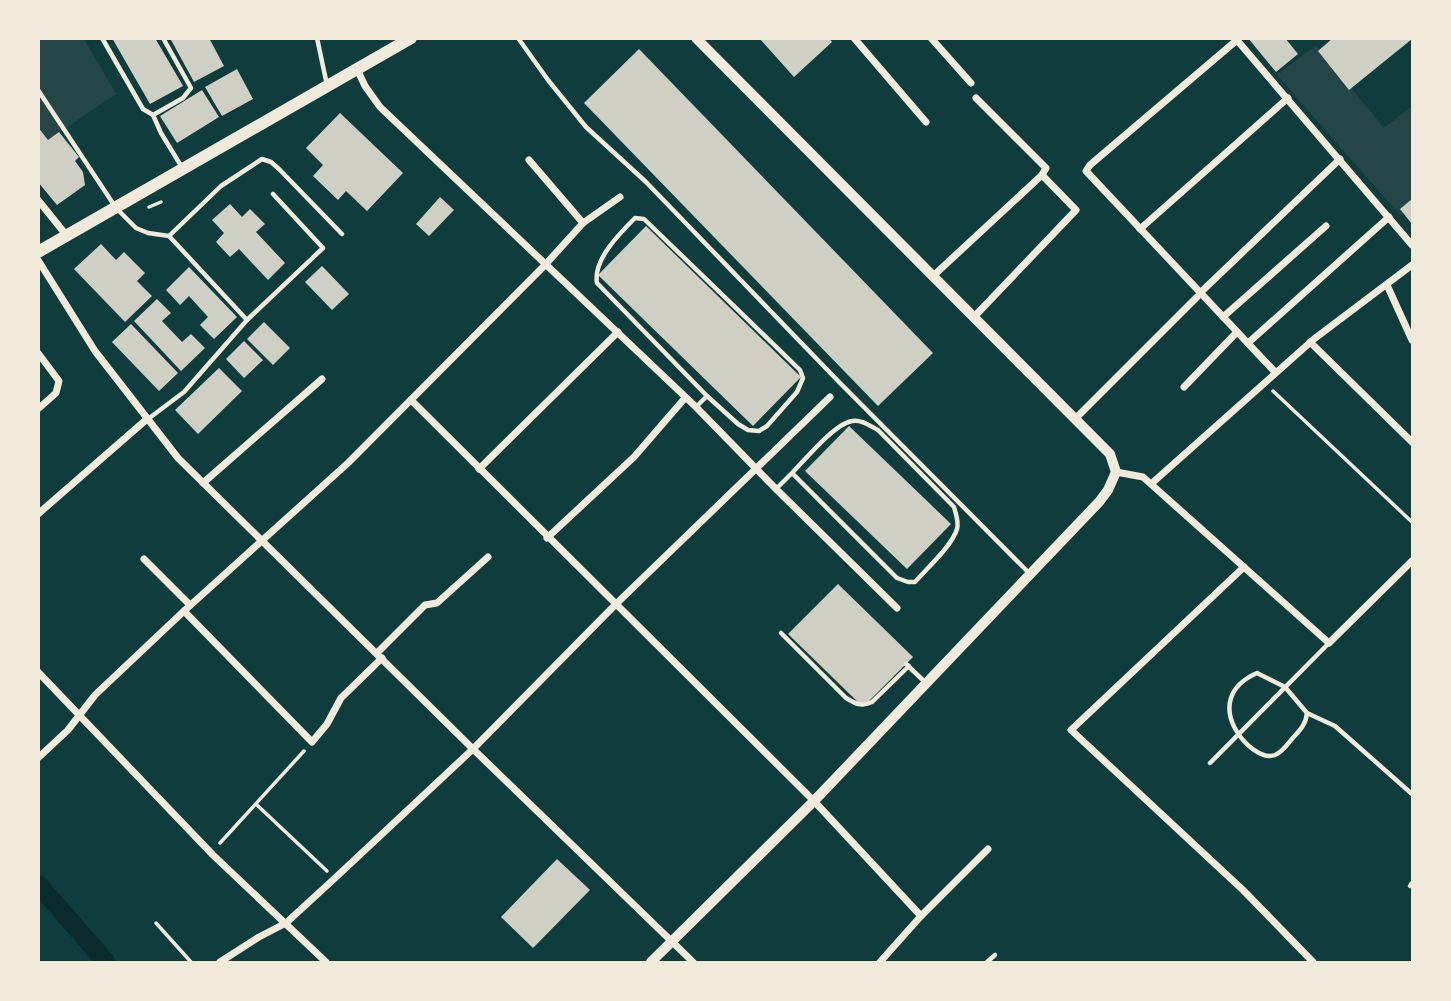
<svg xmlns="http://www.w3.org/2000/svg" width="1451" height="1001" font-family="Mulish,sans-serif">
	<rect width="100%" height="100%" fill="#0f3d3e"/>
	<g fill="#244646">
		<polygon points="38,39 84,39 116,94 48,140 39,127"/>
		<polygon points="1316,45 1384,128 1412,106 1412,206 1400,215 1277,75"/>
	</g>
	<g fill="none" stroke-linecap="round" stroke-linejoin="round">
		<polyline stroke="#0a2a2b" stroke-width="19" points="38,884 106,962"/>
	</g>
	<g fill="#cfcfc3">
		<polygon points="112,38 155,38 183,86 150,104"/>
		<polygon points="170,38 209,38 224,66 194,82"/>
		<polygon points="759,38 829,38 832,42 794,77"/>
		<polygon points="1248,38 1285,38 1298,54 1276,72"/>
		<polygon points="1333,38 1412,38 1412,39 1349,90 1318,51"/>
		<polygon points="639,49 933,353 878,406 584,103"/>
		<polygon points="237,69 253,99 222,116 205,87"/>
		<polygon points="202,90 219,117 177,143 160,116"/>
		<polygon points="340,113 403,173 367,211 346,191 338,200 313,176 323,165 306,148"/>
		<polygon points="38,127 48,140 59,132 79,157 75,161 83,172 85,185 57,205 38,182"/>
		<polygon points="440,197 454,210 429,236 416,224"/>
		<polygon points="1412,199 1412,224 1400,209"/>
		<polygon points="230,204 242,217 250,209 265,224 256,232 285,263 268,280 239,249 230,257 216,242 224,233 212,220"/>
		<polygon points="646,226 801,377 753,426 598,275"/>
		<polygon points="101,244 116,260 124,252 145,273 137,281 152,296 125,322 74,269"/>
		<polygon points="322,266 349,294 332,310 305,282"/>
		<polygon points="189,267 237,317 214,339 200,325 208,317 189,296 180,305 166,290"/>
		<polygon points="157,299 171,313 162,321 182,342 191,334 205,348 181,371 134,321"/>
		<polygon points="264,322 290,348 273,365 247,339"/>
		<polygon points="131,324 178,373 159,391 112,342"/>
		<polygon points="244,341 263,360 244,378 226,359"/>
		<polygon points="219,368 242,391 198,434 175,410"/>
		<polygon points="849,426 951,524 907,569 805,471"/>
		<polygon points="838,584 913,657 863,707 788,634"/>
		<polygon points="557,859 590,890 533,948 501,917"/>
	</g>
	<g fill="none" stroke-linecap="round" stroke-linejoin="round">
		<g stroke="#f1e9da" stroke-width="3.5">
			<polyline points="149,207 161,202"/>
			<polyline points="1273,391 1412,522"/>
			<polyline points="257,805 327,871"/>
			<polyline points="220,843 304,751"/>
			<polyline points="156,923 191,962"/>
		</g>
		<g stroke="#f1e9da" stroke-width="4.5">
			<polyline points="102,38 143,109 153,115 183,98 191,88 163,38"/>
			<polyline points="317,38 327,85"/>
			<polyline points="518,38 548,80 586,127 646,182 840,383 1030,574"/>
			<polyline points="38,90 116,208 136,228 148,233 169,236 247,320"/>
			<polyline points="153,115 161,133 183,169"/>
			<path d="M635,218L644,219L800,370L803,378L797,392L767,426L759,431L748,430L738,424L707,396L597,283C593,260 619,234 635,218Z"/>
			<polyline points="169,236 221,186 262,159 271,162 279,169 342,234"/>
			<polyline points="696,407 707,396"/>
			<polyline points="148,419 184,392 247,320 323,248 273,194"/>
			<path d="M776,489L792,473L897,578L908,582H915C927,568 952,546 957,529C959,522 956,514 954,507L878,430C870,426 861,419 852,421C834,424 805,460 792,473"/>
			<path d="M781,633L846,698C856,704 861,707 872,702L909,666"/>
			<polyline points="906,664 926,683"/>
			<path d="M1257,673L1285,687L1307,713C1306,725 1299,731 1291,740C1287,745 1282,752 1275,755C1252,764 1196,700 1257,673Z"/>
			<polyline points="1307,713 1335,726 1412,794"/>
			<polyline points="1210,763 1329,643"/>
			<polyline points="1410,886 1412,883"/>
			<polyline points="987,962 995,955"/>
		</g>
		<g stroke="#f1e9da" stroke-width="7">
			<polyline points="854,38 926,122"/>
			<polyline points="931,38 971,83"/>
			<polyline points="1236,39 1412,245"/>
			<polyline points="1237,40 1090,165 1086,171 1275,372"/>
			<polyline points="357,69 365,86 380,107 696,407 776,489 897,608"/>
			<polyline points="529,160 583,223"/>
			<polyline points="38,200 67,236"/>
			<polyline points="1140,229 1288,98"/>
			<polyline points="38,260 95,351 178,458 473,749 693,962"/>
			<polyline points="932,277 1042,175 1046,168 976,98"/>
			<polyline points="1387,285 1412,340"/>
			<polyline points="1200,293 1340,159"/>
			<polyline points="974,317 1076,210 1042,175"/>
			<polyline points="1223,317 1326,226"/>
			<polyline points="1310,342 1412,442"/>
			<polyline points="1248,343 1389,217"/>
			<polyline points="38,353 59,381 56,393 38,409"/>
			<polyline points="1184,387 1237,332"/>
			<polyline points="411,400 814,801 921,916"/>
			<polyline points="1076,418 1197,297"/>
			<polyline points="479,469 618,332"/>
			<polyline points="1116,472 1143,477 1329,643 1412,561"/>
			<polyline points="203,483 322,379"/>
			<polyline points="1151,484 1314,339 1412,265"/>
			<polyline points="38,514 147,419"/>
			<polyline points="547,538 634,457 685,398"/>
			<polyline points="144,559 190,605"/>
			<polyline points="1244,567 1071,730 1243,890 1313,962"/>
			<polyline points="184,611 312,742 327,724 341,698 382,658"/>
			<polyline points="377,653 425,605 437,603 488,557"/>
			<polyline points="38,672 213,855 326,962"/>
			<polyline points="38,758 68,730 95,695 184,611 348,463 545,265 583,223 620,197"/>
			<polyline points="220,962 259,937 286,923 334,879 473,749 615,605 830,397"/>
			<polyline points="880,962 921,916 988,849"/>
		</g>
		<polyline stroke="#f1e9da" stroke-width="10" points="651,962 814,801 1099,502 1108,490 1116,472 1110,454 696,38"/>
		<polyline stroke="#f1e9da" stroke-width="12" points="38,252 411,38"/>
	</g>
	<rect width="1451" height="1001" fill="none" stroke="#f1e9da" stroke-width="80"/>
</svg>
